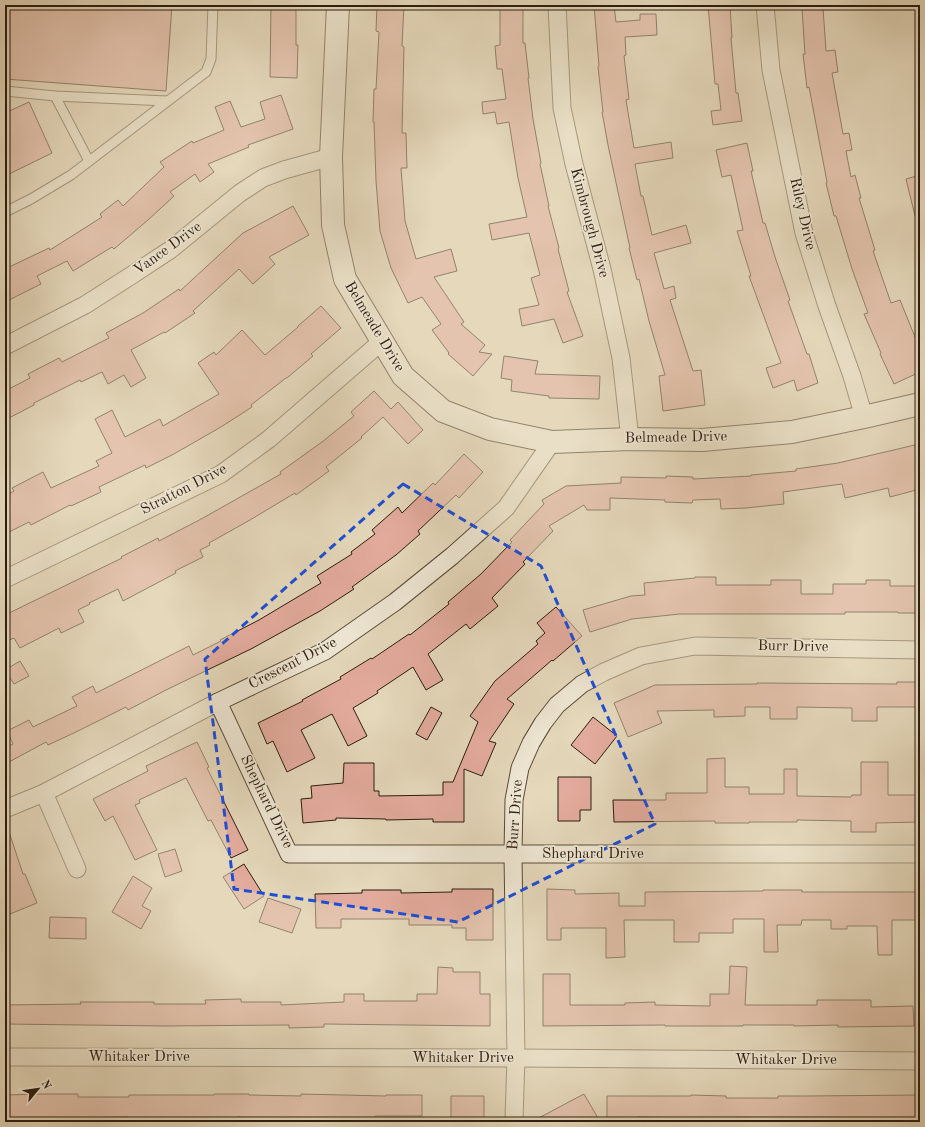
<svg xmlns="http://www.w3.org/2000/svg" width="925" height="1127" font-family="'Old Standard TT',serif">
	<rect width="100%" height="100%" fill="#e5d8bb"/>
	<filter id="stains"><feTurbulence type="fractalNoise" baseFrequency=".005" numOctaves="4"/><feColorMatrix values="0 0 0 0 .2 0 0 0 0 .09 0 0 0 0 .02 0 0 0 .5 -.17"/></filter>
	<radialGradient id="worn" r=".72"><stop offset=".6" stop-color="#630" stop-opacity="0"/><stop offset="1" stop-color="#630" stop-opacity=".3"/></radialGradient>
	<g fill="#e3ab9d" stroke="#2b1d0e">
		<polygon points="5,5 172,5 166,91 5,79 6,45 5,45"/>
		<polygon points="271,5 296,5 296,45 298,45 297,78 270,77"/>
		<polygon points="377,5 404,5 402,46 404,47 402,133 406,133 407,168 401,168 405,221 416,259 451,249 457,271 434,277 464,322 461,324 485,345 479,352 492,354 473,376 448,354 449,353 432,330 441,324 422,297 408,303 391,268 380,231 376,181 374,122 373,122 374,89 376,89 379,32 376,31"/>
		<polygon points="500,5 523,5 523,43 525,43 529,78 528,78 533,119 541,163 540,164 549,206 548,206 559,248 558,249 569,291 567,292 583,336 563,343 554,319 522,326 519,309 539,305 531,278 540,275 529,233 492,240 489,224 527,217 518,178 509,122 497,124 495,112 483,114 482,102 506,99 502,69 497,69 495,46 500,45"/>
		<polygon points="594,5 614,5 616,22 640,20 640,14 656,14 657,35 625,37 626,55 624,56 629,99 626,100 634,148 671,142 673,158 635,164 641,196 643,196 652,235 686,225 691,243 654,253 664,289 674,286 676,298 670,300 693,371 701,370 705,405 663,411 659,376 665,375 649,321 639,279 637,280 629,248 630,248 608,145 602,112 603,112 598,67 599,66"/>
		<polygon points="708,5 730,5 732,38 731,38 736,93 738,93 742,121 713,125 711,111 721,110 718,84 715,84"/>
		<polygon points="823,8 826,51 835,50 838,72 832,73 843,134 849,133 852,150 846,151 851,177 855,175 861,198 859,198 875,250 873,251 891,303 900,300 915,337 920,335 920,372 894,384 880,354 881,353 864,314 868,313 852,269 836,216 834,216 826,183 827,182 809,87 807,88 803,54 805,54 802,9"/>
		<polygon points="281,95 293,129 248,145 249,147 208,164 214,172 200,182 195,174 170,192 174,196 148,220 114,249 112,247 73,271 67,261 37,276 41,284 5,302 5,269 49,248 50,250 102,217 100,214 118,200 123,206 164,167 160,162 192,141 193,143 224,130 215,107 230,101 241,127 265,119 260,102"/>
		<polygon points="29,102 52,153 5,176 5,113"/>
		<polygon points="747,143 753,171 751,171 763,223 765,223 775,257 790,300 788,301 807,354 809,354 818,383 797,391 794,380 773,388 766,368 781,363 749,276 751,276 737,231 743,230 731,175 722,177 716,150"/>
		<polygon points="920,175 920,215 915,216 906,179"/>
		<polygon points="293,206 309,235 269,257 275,264 253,284 239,269 193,311 195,313 165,333 164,332 131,350 146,378 131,387 124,375 108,384 102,372 81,382 80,380 34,403 34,405 5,420 5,391 30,378 28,374 59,358 62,362 109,338 106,333 143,313 179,289 180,291 243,233"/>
		<polygon points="321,306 341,328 311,354 313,356 287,378 286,378 251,405 252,407 221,427 172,455 146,468 145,465 99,487 101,492 71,506 70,505 31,525 29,522 5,534 5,496 14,491 12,488 43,472 51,488 99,466 96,461 112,453 95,419 112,410 125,437 160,419 163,426 219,394 198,363 214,352 216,355 242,330 265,355 298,327 298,326"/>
		<polygon points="504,356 538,361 535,374 600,376 599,399 549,398 549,396 511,391 512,380 501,378"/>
		<polygon points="374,391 391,409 398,402 423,430 408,444 383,417 361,437 362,438 326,467 329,471 296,495 295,493 250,520 209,543 210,545 200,550 203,557 175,571 176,573 123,601 118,589 89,603 90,604 78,610 84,622 61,633 59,628 20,648 14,638 5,642 5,615 122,558 121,557 158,538 159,541 203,518 281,474 280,472 322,442 354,416 351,412"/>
		<polygon points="915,445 920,466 920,489 890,497 888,488 845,498 842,484 783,492 784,504 746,508 721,509 720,499 693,500 692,503 665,502 665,500 610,498 610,510 587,510 584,505 549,526 553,531 523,562 525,564 492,598 498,606 470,629 466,624 428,654 443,680 426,690 413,667 377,691 378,693 353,708 367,736 348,746 332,714 301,730 315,758 287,772 273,741 267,744 258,723 303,701 302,700 341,679 340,677 371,658 372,659 409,634 410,635 449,604 448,602 481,574 512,542 510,540 544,504 542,500 566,486 621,483 621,477 666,478 666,476 693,477 693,479 751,476 751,475 796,471 796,469 838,463"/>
		<polygon points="464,454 483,472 459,498 456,495 418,531 420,534 396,555 352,587 354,589 320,611 251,649 166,690 128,710 126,707 76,732 48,745 46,742 9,762 5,755 5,748 13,744 7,731 29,720 33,727 77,706 72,697 93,686 96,693 189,646 193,655 221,641 220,640 259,620 321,583 317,576 352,554 351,552 375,534 372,530 398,507 402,513 433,483 435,485"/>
		<polygon points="695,577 716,577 716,585 771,585 771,580 801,580 801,594 833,594 833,584 866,584 866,580 890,580 890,586 920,586 920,613 898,613 898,612 845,612 845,614 680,614 632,619 590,632 583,610 631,596 645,595 644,583 695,578"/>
		<polygon points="556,607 582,636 553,661 552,660 507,699 514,704 489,741 496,743 482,776 464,769 464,822 433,822 433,819 386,820 386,819 336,818 336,820 303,823 301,799 312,798 311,786 343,783 344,763 374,763 374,791 379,791 379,796 443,795 443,782 453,782 478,722 470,716 495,681 538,644 536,641 545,633 537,623"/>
		<polygon points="20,661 29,676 14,684 5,670"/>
		<polygon points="897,682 920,682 920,707 877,707 877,721 852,721 852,708 797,707 797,719 770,719 770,707 745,707 745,716 714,717 714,710 657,711 662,723 628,737 614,703 655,685 757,684 757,683 897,684"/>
		<polygon points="431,707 442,713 427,740 416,734"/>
		<polygon points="593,717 617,736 595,764 571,745"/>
		<polygon points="197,742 209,767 207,768 248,850 231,858 211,820 208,821 186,778 139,800 140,803 135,805 157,850 135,860 113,816 105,821 93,799 148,771 146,766"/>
		<polygon points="725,758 725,787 749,787 749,794 784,794 784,769 797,769 797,796 851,797 852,795 861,795 861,762 888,762 888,795 920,795 920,822 876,823 876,832 851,832 851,821 797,820 797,822 749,822 749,823 715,823 715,821 614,822 613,800 666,800 666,793 707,793 707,759"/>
		<polygon points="558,777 591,777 591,810 580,810 580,821 558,821"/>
		<polygon points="5,826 7,826 23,874 25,874 37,903 5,916"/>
		<polygon points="175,849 182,871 165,877 158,854"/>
		<polygon points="244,864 264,896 244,909 223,877"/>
		<polygon points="133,876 152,888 142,906 151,911 141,929 112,912"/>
		<polygon points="452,889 493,889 493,940 466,940 466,928 452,928 452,925 409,925 409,919 341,919 341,928 316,928 315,894 362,893 362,890 401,890 401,893 452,892"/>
		<polygon points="547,889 575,890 575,894 619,893 619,906 645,906 645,892 763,891 763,890 802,890 802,892 920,892 920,920 892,920 892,955 878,955 877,926 847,926 847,929 831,929 831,920 802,920 801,925 777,925 778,952 764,952 764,919 733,919 733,933 699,933 699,942 674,942 674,920 624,920 625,957 606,958 606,928 561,928 561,940 547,940"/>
		<polygon points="268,898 301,909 292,933 259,922"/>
		<polygon points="50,917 86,918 86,939 49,938"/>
		<polygon points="730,966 747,967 745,1005 817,1005 817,1000 871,1000 871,1007 913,1006 914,1026 838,1027 838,1025 794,1026 794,1025 743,1025 743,1026 665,1026 665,1025 543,1026 543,974 570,974 570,1005 625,1005 625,1003 655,1002 655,1005 710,1006 710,994 729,994"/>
		<polygon points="438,967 453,968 453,972 480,972 480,994 490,994 490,1026 324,1024 324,1027 289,1028 289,1025 164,1026 5,1024 5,1005 81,1004 80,1002 154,1002 154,1004 206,1004 205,1000 241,999 241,1002 281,1002 281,1005 344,1002 344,994 364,994 364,1001 417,1001 417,994 437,994"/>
		<polygon points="43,1094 78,1094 78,1097 129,1097 129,1095 214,1095 214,1094 249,1094 249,1095 301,1096 301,1094 386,1096 386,1095 422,1095 422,1116 375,1116 375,1119 332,1118 332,1120 293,1119 293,1122 269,1122 270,1118 237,1117 237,1122 172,1122 172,1119 128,1119 128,1117 35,1119 35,1122 5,1122 5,1095"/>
		<polygon points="584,1094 598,1118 590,1122 531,1122"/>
		<polygon points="691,1095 726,1096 726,1098 778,1098 778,1096 807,1096 920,1095 920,1119 854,1121 854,1122 822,1122 822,1118 763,1119 763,1122 690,1122 690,1118 638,1117 638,1119 607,1119 607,1096 691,1096"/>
		<polygon points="451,1096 484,1096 484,1120 473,1120 473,1122 451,1122"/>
	</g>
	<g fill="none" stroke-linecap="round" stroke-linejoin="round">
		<g stroke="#5a4c39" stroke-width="11">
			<g id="lane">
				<polyline points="5,91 55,96 167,101"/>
				<polyline points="55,96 89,161"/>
				<polyline points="5,212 31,199 71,175 206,72 211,59 213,5"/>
			</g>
		</g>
		<g stroke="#5a4c39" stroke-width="19">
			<g id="street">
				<polyline points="557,5 562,108 574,164 602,269 621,358 630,439"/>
				<polyline points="765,5 771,70 804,233 827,306 852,376 864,417"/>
				<polyline points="5,346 85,305 132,275 170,250 240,193 263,178 284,170 331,157"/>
				<polyline points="5,579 221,474 269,439 381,342"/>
				<polyline points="218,702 289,854 920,854"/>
				<polyline points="44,793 77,869"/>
				<polyline points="5,809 44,793 218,702 325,651 395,602 452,556 506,508 552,442"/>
				<polyline points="5,1057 516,1058 920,1061"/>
				<polyline points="513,1122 514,1118 516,1058 513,854 514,800 520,768 531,743 543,723 557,705 582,684 604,672 641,656 695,646 920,650"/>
			</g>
		</g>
		<g stroke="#2b1d0e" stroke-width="24">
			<polyline id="secondary" points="338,5 331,157 333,225 345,279 403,376 443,411 490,429 552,442 630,439 702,440 792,432 864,417 920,404"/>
		</g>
		<use href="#lane" stroke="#eee6d3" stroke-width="9"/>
		<use href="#street" stroke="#eee6d3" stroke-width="17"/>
		<use href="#secondary" stroke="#eee6d3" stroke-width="22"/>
	</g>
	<path d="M0 0H925V1127H0ZM403,484L541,566L655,824L458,922L234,889L205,659Z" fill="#e5d8bb" fill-opacity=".55" fill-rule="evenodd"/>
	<path fill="none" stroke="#1d4ed8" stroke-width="3" stroke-dasharray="8 5" stroke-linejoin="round" d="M403,484L541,566L655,824L458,922L234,889L205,659Z"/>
	<g text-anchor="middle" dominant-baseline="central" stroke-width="3.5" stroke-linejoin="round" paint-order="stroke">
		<g font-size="15" fill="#2b1d0e" stroke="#eee6d3">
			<text transform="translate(802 214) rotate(77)">Riley Drive</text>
			<text transform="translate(589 223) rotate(75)">Kimbrough Drive</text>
			<text transform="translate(168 249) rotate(-36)">Vance Drive</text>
			<text transform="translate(374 327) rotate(59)">Belmeade Drive</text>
			<text transform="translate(676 438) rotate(-1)">Belmeade Drive</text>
			<text transform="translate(184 490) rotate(-27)">Stratton Drive</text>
			<text transform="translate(793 647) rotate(1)">Burr Drive</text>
			<text transform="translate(293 664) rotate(-27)">Crescent Drive</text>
			<text transform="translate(266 802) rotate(64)">Shephard Drive</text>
			<text transform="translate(516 815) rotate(-86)">Burr Drive</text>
			<text x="593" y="854">Shephard Drive</text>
			<text x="139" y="1057">Whitaker Drive</text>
			<text x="463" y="1058">Whitaker Drive</text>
			<text x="786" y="1060">Whitaker Drive</text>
		</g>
	</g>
	<rect width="925" height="1127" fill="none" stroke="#e5d8bb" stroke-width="20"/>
	<rect x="6" y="6" width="913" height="1115" fill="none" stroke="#2b1d0e" stroke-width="2"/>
	<rect x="10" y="10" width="905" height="1107" fill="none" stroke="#2b1d0e"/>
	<g transform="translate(38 1089) rotate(61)" stroke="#eee6d3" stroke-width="3" paint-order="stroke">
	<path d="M0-3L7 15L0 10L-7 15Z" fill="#2b1d0e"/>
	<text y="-6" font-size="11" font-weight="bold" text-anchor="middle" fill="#2b1d0e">N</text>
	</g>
	<rect width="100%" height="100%" filter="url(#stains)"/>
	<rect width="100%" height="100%" fill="url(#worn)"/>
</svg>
